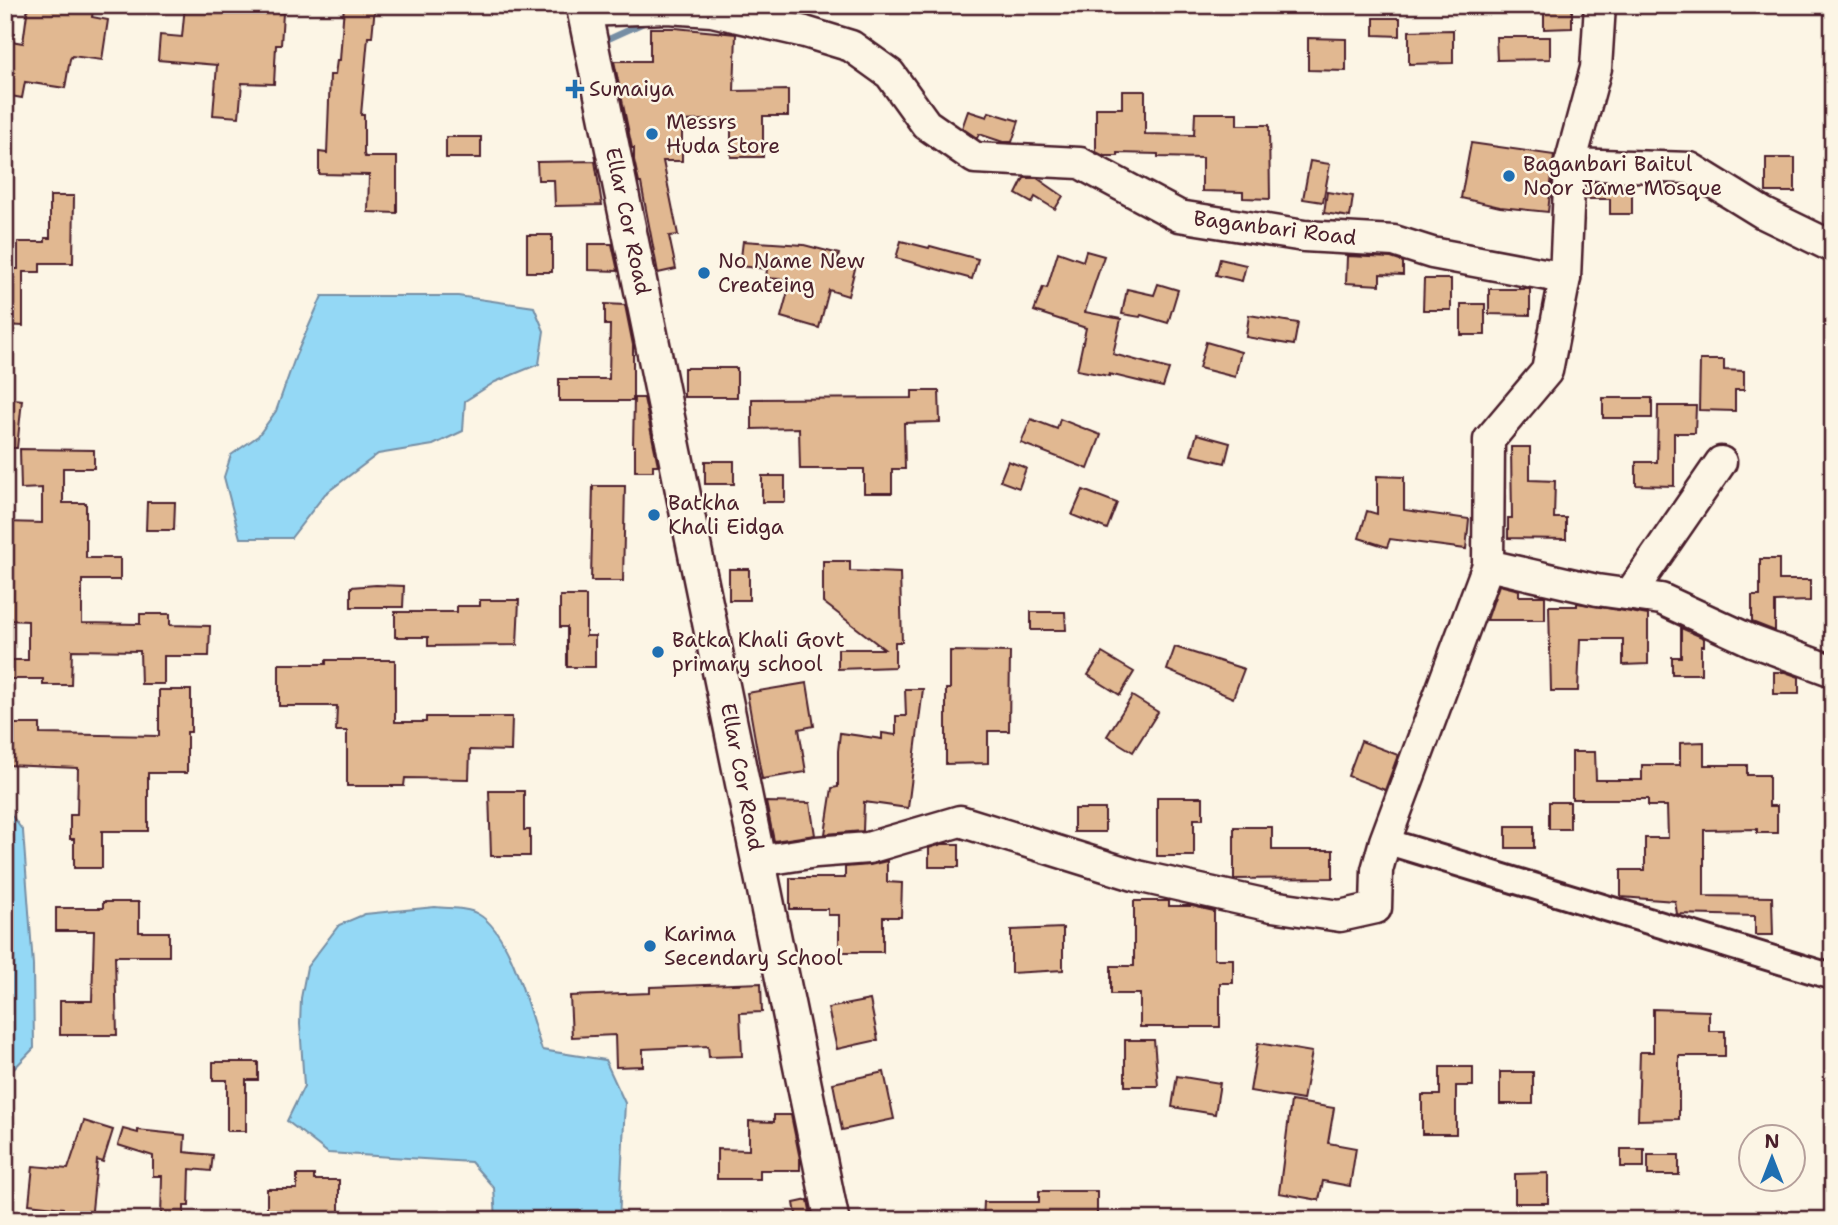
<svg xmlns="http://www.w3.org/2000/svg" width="1838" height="1225" font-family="'Shantell Sans',sans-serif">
	<rect width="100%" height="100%" fill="#fcf5e5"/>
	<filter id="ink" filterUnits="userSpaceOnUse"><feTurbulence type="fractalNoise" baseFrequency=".0143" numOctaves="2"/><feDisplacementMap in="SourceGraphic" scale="14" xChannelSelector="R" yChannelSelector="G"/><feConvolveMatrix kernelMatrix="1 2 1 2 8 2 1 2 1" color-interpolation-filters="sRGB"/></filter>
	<g filter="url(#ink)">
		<g fill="#94d8f5" stroke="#768ea4" stroke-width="2">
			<polygon points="322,296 458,296 534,307 544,331 539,364 495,382 465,401 463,431 433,445 378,454 325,494 291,538 240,538 224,477 231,455 258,436 276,411 296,355"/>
			<polygon points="5,806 23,831 33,965 34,1048 5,1078"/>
			<path d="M435,907C448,909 467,907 478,914C512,933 529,1013 542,1050L605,1060L625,1103L619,1220H496L494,1188L471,1162L328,1153L287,1121L304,1086L300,1024L301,998L307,967L339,925L365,914Z"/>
		</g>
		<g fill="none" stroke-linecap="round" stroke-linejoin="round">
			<polyline stroke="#768ea4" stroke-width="6" points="602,42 646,22"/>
		</g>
		<g fill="#e1b891" stroke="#4a1f2b" stroke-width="2">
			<polygon points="57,5 94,5 92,17 108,20 102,60 72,56 70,59 65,88 25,82 22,98 5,95 5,40 23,43 28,6 56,10"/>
			<polygon points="185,5 283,13 281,45 276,45 274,84 242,83 239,117 213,115 217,65 158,60 160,35 182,37"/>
			<polygon points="344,5 375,6 372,37 368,37 361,115 364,115 364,154 365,157 397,157 397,213 368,212 369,175 319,174 319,152 327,153 330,75 335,75 337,60 340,60"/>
			<polygon points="1544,5 1572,5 1572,28 1544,29"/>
			<polygon points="1374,18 1400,18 1400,36 1374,35"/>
			<polygon points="650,28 675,28 736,34 734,91 788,90 788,116 763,116 763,157 731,157 731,119 682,121 682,161 663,161 678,235 669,236 676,269 658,273 641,183 639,183 634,160 634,148 632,148 614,61 650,61"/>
			<polygon points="1453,30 1453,63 1409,64 1409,31"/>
			<polygon points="1496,37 1550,37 1550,59 1497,60"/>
			<polygon points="1308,38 1346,39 1346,71 1308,70"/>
			<polygon points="1122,91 1145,91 1145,134 1194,135 1195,113 1237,113 1237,125 1269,125 1270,199 1243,198 1243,192 1202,191 1202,158 1158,157 1158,154 1118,153 1118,156 1104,156 1096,152 1096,108 1122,108"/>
			<polygon points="968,111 987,117 989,112 1019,121 1012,142 1003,142 979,134 977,138 962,128"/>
			<rect x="446" y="137" width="35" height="21"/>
			<polygon points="1471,143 1554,155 1548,212 1500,207 1461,198"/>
			<rect x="1766" y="158" width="29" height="34"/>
			<polygon points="595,161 602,205 555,206 554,180 538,180 537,162"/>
			<polygon points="1310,161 1330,164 1323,202 1303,199"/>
			<polygon points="1024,178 1037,178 1063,196 1055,209 1035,197 1032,203 1016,194"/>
			<polygon points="1587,182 1632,184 1632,214 1610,214 1610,199 1586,199"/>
			<polygon points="1327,192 1353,196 1350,217 1324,213"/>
			<polygon points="50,196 74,196 73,263 40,263 40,272 23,272 23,326 5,325 5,269 18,269 18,242 45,242 45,238 50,238"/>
			<rect x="527" y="235" width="25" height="37"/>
			<polygon points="743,241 804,245 839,254 837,261 856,265 848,296 829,290 819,328 781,317 791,280 766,278 767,269 740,266"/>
			<polygon points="901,241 929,248 930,246 978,259 972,279 896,258"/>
			<polygon points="588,244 612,244 618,271 588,270"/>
			<polygon points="1086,251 1104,256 1085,312 1121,319 1113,354 1169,369 1163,387 1109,374 1109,376 1077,370 1086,328 1034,311 1043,287 1047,288 1058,252 1083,261"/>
			<polygon points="1347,256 1391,258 1403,262 1403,275 1380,274 1380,285 1346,283"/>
			<polygon points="1220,259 1246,265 1242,281 1216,275"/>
			<polygon points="1424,279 1451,279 1451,310 1423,310"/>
			<polygon points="1158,284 1178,290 1168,323 1141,315 1140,317 1122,314 1127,289 1154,295"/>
			<polygon points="1489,289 1530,289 1530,315 1489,314"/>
			<polygon points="605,304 625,305 633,345 633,401 559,401 559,379 609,379 610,325 605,325"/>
			<rect x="1461" y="304" width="24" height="31"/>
			<polygon points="1249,315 1298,323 1294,345 1246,337"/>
			<polygon points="1206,342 1241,352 1235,377 1199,368"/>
			<polygon points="1700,360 1724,360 1724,370 1744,371 1744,390 1735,390 1735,411 1699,410"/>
			<rect x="684" y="368" width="53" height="29"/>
			<polygon points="912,391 939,391 940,422 904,423 905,469 892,469 892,493 864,493 864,469 800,469 799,428 752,429 752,399 912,398"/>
			<polygon points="5,398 22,400 17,448 5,448"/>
			<polygon points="634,398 644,398 658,465 653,465 653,471 635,471 635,446 633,446"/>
			<rect x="1603" y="398" width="49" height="20"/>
			<polygon points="1658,406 1696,406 1695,433 1674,433 1674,486 1636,485 1636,462 1657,462"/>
			<polygon points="1031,419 1057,429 1060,419 1101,435 1088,469 1021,443"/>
			<polygon points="1197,434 1230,443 1225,463 1191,455"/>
			<polygon points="1511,447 1530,447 1530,480 1555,481 1554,518 1566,518 1566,539 1508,538 1508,518 1512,518"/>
			<polygon points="20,449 94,450 94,468 63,468 63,503 86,503 86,558 120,558 120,580 82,580 82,623 140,624 140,614 170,614 170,625 210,626 209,656 164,656 164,684 141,684 140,651 72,650 71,685 43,685 43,679 8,679 8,660 28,660 28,621 5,620 5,522 42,523 42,488 21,489"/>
			<rect x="705" y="461" width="29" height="23"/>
			<polygon points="1008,461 1026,468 1019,488 1000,481"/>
			<rect x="762" y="476" width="23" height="26"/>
			<polygon points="1377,476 1404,477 1404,510 1469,519 1466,549 1390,539 1387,547 1359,538 1367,511 1377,514"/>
			<polygon points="593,486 625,486 623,581 591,581"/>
			<polygon points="1083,490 1117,503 1107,529 1072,515"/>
			<polygon points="147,502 175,502 174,530 146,530"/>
			<polygon points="1760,559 1779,559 1779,580 1810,580 1810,601 1775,602 1775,631 1752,622 1752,596 1760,596"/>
			<polygon points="823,561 850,561 850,571 900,573 902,642 895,642 895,667 838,669 838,649 884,649 823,602"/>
			<rect x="729" y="569" width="20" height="31"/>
			<polygon points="376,585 404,586 403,607 351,607 351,587"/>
			<polygon points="1499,585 1519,590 1519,596 1545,596 1545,620 1487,620"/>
			<polygon points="560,596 586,596 586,636 595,636 595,667 567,667 567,627 560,627"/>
			<polygon points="480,600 519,600 517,645 428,646 428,637 395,637 395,612 457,612 457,606 480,606"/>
			<polygon points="1577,603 1648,615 1648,664 1623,665 1623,639 1580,639 1578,691 1551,691 1549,606 1577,606"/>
			<polygon points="1031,612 1065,612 1066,630 1031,630"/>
			<polygon points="1681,628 1704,638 1704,646 1701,646 1701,674 1672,674 1672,657 1681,657"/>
			<polygon points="1175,647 1244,669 1233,698 1167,670"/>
			<polygon points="950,651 1010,652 1009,731 988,731 988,763 946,764 946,689 950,689"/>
			<polygon points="1102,653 1134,672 1120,695 1088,675"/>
			<polygon points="326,660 395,660 395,722 426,722 426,717 512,717 511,751 470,750 469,779 405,778 404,786 347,786 347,731 336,731 337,706 279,706 279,664 326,664"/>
			<polygon points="1774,672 1785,672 1799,677 1799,694 1774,694"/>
			<polygon points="807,683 814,726 799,729 806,772 762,779 747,693"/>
			<polygon points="905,689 923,689 908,808 864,802 863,831 825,834 832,788 838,787 838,751 840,733 882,739 882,733 896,735 896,716 906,716"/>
			<polygon points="159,690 191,690 191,732 187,732 187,773 148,773 148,831 102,831 102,868 74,868 74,839 70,839 70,815 77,815 78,768 7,765 7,724 40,724 40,734 159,736"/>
			<polygon points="1132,696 1158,712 1133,752 1107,736"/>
			<polygon points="1361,741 1398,755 1385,790 1348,776"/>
			<polygon points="1704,742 1704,765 1747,765 1747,775 1769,775 1769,806 1777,806 1777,833 1757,833 1757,829 1704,830 1704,896 1772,897 1773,935 1755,935 1755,916 1677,914 1675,901 1621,897 1621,870 1645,870 1645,838 1668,838 1667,806 1648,806 1648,799 1572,799 1572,752 1595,752 1596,780 1642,780 1642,765 1680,765 1680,743"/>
			<polygon points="489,791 524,791 524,830 530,830 530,856 491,856"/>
			<polygon points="1157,797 1203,797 1203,819 1194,819 1194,856 1157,856"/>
			<polygon points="766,802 810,803 815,835 774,841"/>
			<rect x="1549" y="802" width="21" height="27"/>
			<rect x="1074" y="809" width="31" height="23"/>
			<rect x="1506" y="826" width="28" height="22"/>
			<polygon points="1234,827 1272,827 1272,850 1333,850 1333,878 1234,879"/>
			<polygon points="942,844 959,844 959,867 929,867 929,848"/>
			<polygon points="887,861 887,882 902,883 901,917 883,917 883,952 839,952 839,915 828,915 828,909 790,909 790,878 845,878 845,867 870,865"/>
			<polygon points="1134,901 1169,901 1169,906 1192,906 1214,911 1214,959 1233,959 1233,983 1220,983 1220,1027 1140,1027 1140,994 1111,994 1111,966 1134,966"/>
			<polygon points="103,902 139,902 139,932 169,932 169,956 115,956 117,1035 60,1035 60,1001 92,1001 94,931 56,931 56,908 103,908"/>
			<polygon points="1063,928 1063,970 1011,973 1011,930"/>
			<polygon points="761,983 762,1012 740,1013 742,1056 709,1057 708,1046 643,1049 643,1066 616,1067 615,1035 572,1037 570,996 650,993 650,987"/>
			<polygon points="870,1000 878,1040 837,1049 828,1008"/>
			<polygon points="1653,1009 1709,1011 1709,1031 1725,1031 1725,1056 1679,1056 1679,1119 1638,1120 1640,1052 1653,1052"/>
			<polygon points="1125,1040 1154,1040 1158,1086 1125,1086"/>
			<polygon points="1258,1043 1312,1052 1303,1100 1250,1091"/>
			<polygon points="213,1062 258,1062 258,1080 246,1080 246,1131 227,1131 227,1080 213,1080"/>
			<polygon points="1440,1067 1473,1067 1473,1086 1456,1086 1456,1134 1422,1134 1422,1095 1440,1095"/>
			<polygon points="884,1072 894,1119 842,1130 833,1083"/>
			<rect x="1500" y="1072" width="33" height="32"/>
			<polygon points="1177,1076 1220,1083 1215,1114 1172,1107"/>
			<polygon points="1291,1101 1334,1108 1328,1143 1356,1148 1350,1186 1323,1181 1319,1200 1279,1193"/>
			<polygon points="774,1115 791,1115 800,1159 800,1170 760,1170 760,1179 717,1179 717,1149 749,1150 749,1121 774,1122"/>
			<polygon points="84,1121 113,1130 103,1162 97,1160 91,1220 63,1220 63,1208 29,1204 33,1166 68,1169"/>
			<polygon points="123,1129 138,1133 138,1130 185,1135 184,1152 213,1155 211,1171 190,1169 189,1206 184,1206 184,1220 161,1220 162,1176 153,1176 153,1156 118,1145"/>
			<rect x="1621" y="1149" width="23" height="18"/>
			<rect x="1648" y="1155" width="31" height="20"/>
			<polygon points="1548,1173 1548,1203 1515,1203 1515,1174"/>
			<polygon points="297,1175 314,1175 314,1180 339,1180 339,1214 314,1214 314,1217 293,1217 293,1220 267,1220 267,1189 297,1189"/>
			<polygon points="1039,1191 1097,1191 1097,1220 983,1220 984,1202 1039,1202"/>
			<polygon points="808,1200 812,1220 797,1220 794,1203"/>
		</g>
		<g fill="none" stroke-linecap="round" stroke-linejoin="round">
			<g stroke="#4a1f2b" stroke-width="30">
				<polyline id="minor" points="1385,841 1833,977"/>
			</g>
			<g stroke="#4a1f2b" stroke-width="35">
				<g id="tertiary">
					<polyline points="583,11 667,8 712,11 805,32 851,46 890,74 926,124 975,158 1080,163 1179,216 1304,236 1394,241 1432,253 1565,278 1570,164 1596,68 1600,5"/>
					<polyline points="1570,164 1690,168 1763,213 1833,247"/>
					<polyline points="1565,278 1547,371 1489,440 1488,565 1597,590 1661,599 1752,641 1833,671"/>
					<polyline points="1630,594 1721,462"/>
					<polyline points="759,861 816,852 868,848 960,821 1137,876 1272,906 1340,916 1376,908 1377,870 1385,841 1488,565"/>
				</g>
			</g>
			<g stroke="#4a1f2b" stroke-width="38">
				<polyline id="secondary" points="583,5 832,1220"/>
			</g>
			<use href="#minor" stroke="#fcf5e5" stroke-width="24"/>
			<use href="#tertiary" stroke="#fcf5e5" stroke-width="30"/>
			<use href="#secondary" stroke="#fcf5e5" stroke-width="33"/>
		</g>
	</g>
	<g fill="#1f6fb2" stroke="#fcf5e5" stroke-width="2.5">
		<path d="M571.5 78.5h7v7h7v7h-7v7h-7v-7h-7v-7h7z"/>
		<circle cx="652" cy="134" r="7"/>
		<circle cx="1509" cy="176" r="7"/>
		<circle cx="704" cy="273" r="7"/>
		<circle cx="654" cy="515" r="7"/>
		<circle cx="658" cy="652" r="7"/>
		<circle cx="650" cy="946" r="7"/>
	</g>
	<g text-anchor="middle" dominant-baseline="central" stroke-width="5" stroke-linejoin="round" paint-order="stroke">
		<g font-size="21" fill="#4a1f2b" stroke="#fcf5e5" text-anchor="start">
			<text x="589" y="89">Sumaiya</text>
			<text x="666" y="122">Messrs<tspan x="666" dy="24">Huda Store</tspan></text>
			<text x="1523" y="164">Baganbari Baitul<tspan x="1523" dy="24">Noor Jame Mosque</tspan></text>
			<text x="718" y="261">No Name New<tspan x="718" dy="24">Createing</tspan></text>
			<text x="668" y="503">Batkha<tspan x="668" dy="24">Khali Eidga</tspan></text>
			<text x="672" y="640">Batka Khali Govt<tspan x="672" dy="24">primary school</tspan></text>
			<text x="664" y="934">Karima<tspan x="664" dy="24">Secendary School</tspan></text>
		</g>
		<g font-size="21" fill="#4a1f2b" stroke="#fcf5e5">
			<text transform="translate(628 221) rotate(78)">Ellar Cor Road</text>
			<text transform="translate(1275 228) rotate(7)">Baganbari Road</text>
			<text transform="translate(742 777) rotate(79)">Ellar Cor Road</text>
		</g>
	</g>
	<rect width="1838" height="1225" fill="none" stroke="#fcf5e5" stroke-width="28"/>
	<rect x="14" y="14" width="1810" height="1197" fill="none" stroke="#4a1f2b" stroke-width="2.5" filter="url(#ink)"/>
	<g transform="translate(1772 1158)"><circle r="33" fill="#fcf5e5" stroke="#b59f9b" stroke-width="2"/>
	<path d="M0-5L12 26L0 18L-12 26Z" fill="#1f6fb2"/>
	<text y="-10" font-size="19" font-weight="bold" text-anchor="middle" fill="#4a1f2b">N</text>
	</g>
</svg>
